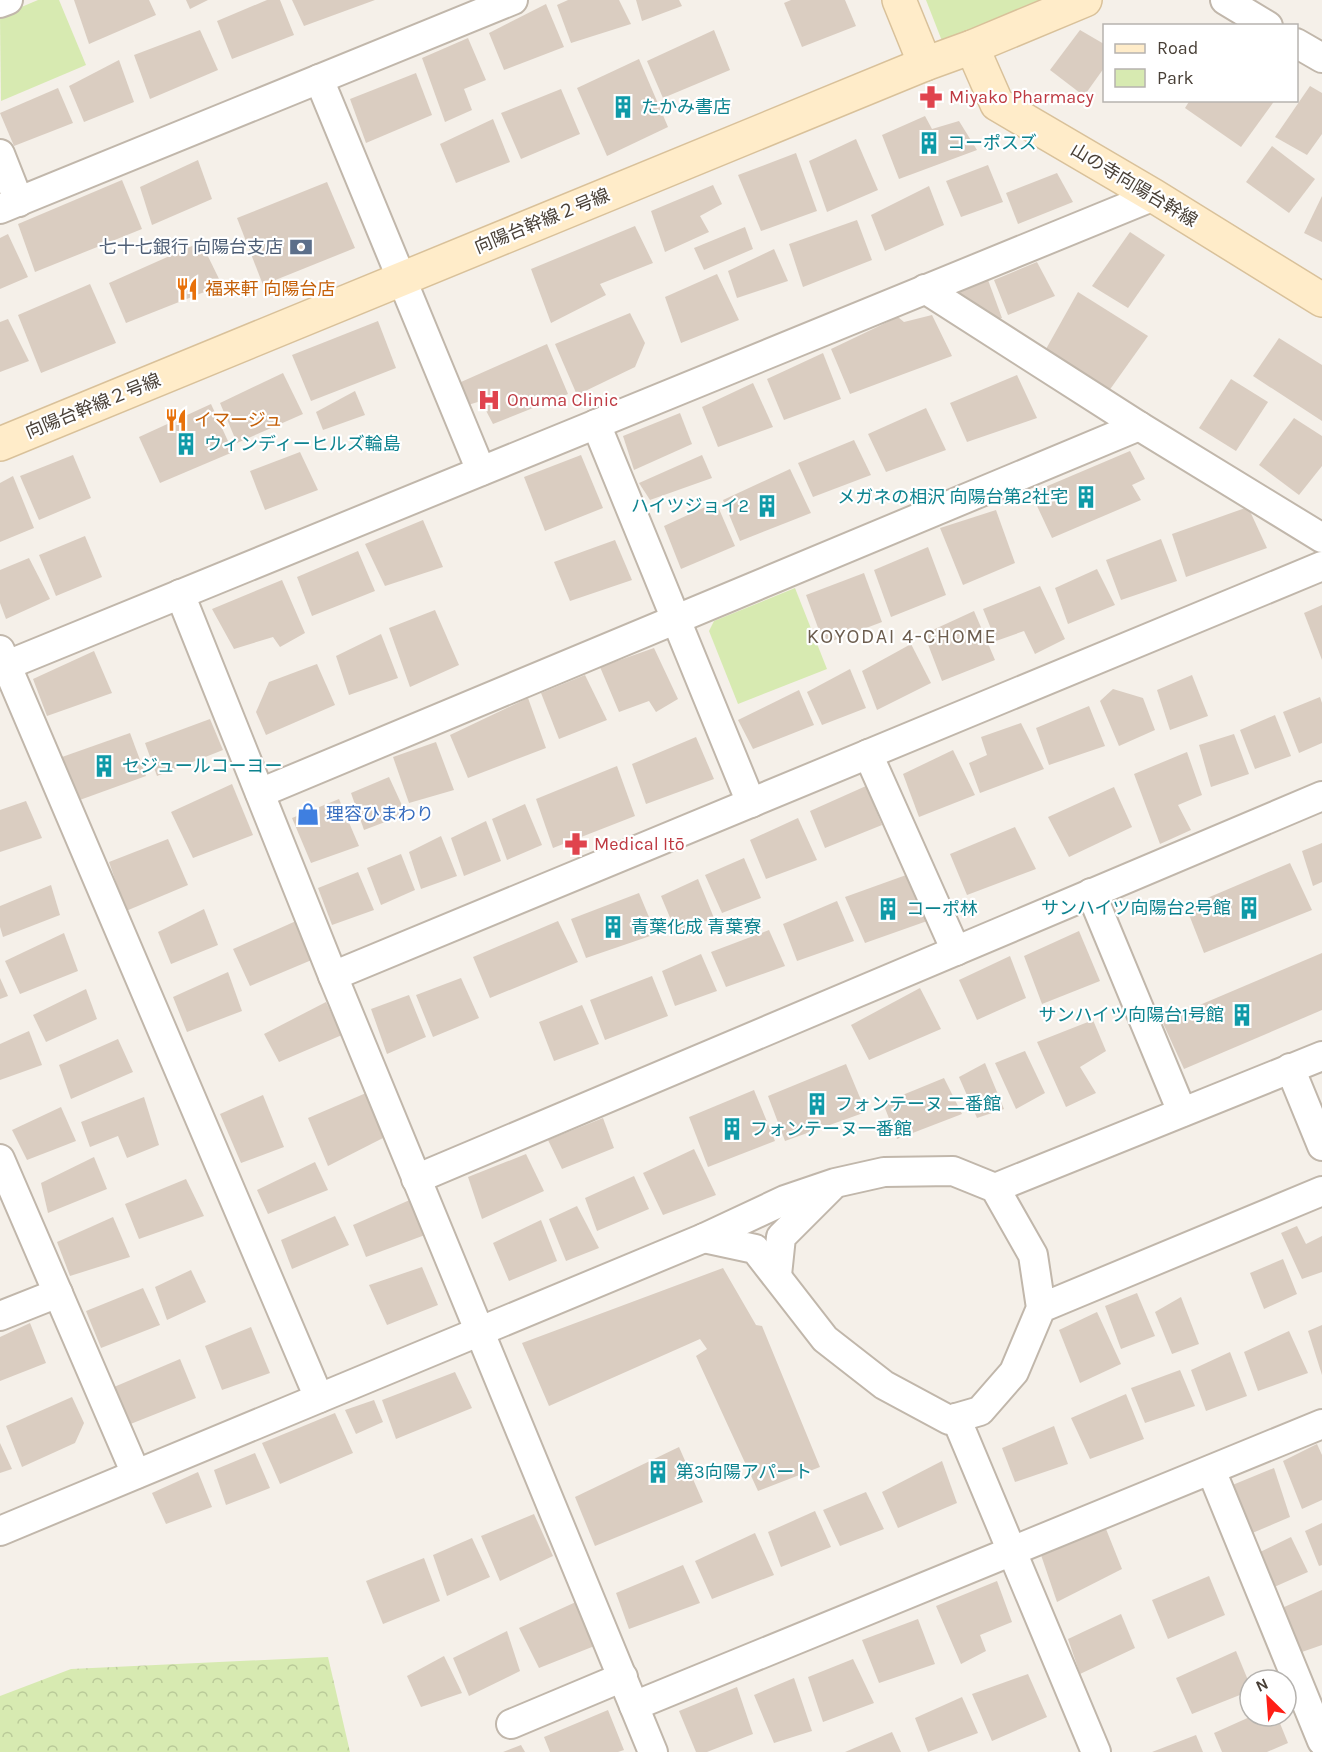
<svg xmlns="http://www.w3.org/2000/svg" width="1322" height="1752" font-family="Karla,'Noto Sans JP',sans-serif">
	<defs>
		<pattern id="forest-crowns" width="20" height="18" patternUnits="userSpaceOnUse" patternTransform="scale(1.5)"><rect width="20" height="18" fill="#d7eab1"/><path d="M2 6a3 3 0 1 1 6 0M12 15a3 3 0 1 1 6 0" fill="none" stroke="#baca99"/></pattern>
	</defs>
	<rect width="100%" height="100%" fill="#f5f0e9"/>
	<g fill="#d7eab1">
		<polygon points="38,0 59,0 86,65 1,101 0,16"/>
		<polygon points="926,0 1041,0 942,41"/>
		<polygon points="795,588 827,669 738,704 709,631 714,621"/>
	</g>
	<polygon fill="url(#forest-crowns)" points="328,1657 350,1752 0,1752 0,1696 71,1669"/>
	<g fill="#dacdc1">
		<polygon points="74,0 149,0 156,15 89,44"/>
		<polygon points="186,0 208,0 190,9"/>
		<polygon points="267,0 280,0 294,35 232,59 217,21"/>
		<polygon points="292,0 375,0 304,26"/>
		<polygon points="568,0 619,0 631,24 571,43 557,5"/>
		<polygon points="636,0 679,0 682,6 642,21"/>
		<polygon points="791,0 845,0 856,26 802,47 784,3"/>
		<polygon points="546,4 564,47 504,70 489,33"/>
		<polygon points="200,30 218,70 150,99 134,55"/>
		<polygon points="714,30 730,70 663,98 647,61"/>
		<polygon points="1080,30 1104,44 1104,68 1084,96 1050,70"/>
		<polygon points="468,38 486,80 464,89 472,110 445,122 422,58"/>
		<polygon points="639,59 668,127 607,156 577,88"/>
		<polygon points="119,60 134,102 84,122 69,86"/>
		<polygon points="416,73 432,115 366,143 350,99"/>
		<polygon points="1310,86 1322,93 1322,134 1307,155 1275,137"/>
		<polygon points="58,88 73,123 14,146 0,113"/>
		<polygon points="561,89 580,134 521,159 501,113"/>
		<polygon points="1190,100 1275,100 1241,147 1185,108"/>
		<polygon points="925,116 932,129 959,121 977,150 899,179 882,135"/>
		<polygon points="493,119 510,162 456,183 440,144"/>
		<polygon points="856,139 878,190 827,212 809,161"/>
		<polygon points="1272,146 1315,179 1289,213 1246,182"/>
		<polygon points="796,153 817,211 761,231 738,175"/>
		<polygon points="198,160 212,199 152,225 140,187"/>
		<polygon points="988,165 1003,202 961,217 946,181"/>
		<polygon points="1057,173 1073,202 1018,224 1006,193"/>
		<polygon points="122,180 142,229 35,272 18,224"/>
		<polygon points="327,182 355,248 263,285 237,218"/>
		<polygon points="713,185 722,204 700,216 709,232 665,252 651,211"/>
		<polygon points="929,186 944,225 885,251 871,215"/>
		<polygon points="1322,196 1322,242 1304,233"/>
		<polygon points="857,220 872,260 803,287 789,244"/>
		<polygon points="635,226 653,263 600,284 606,295 551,323 531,269"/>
		<polygon points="745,227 753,249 704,270 694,248"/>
		<polygon points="1130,232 1165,255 1128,308 1092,286"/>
		<polygon points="8,234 28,277 0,289 0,238"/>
		<polygon points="201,242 222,285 126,323 109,283"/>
		<polygon points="774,249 788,281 737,298 728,271"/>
		<polygon points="1037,262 1055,296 1008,315 994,280"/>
		<polygon points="717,274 739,320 681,343 665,297"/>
		<polygon points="988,280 1002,318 991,321 963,303 958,293"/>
		<polygon points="90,284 116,343 41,373 18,315"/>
		<polygon points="1078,292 1148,336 1106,395 1046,349"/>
		<polygon points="630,313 645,343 635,367 577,395 555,344"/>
		<polygon points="932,315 952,356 850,394 831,349 898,317 904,322"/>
		<polygon points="8,319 29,361 0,372 0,322"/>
		<polygon points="378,321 396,368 311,401 292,355"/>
		<polygon points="1279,338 1322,365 1322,421 1253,376"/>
		<polygon points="547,344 568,394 493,424 481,401 468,405 461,382"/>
		<polygon points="823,353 841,399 784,420 767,379"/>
		<polygon points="283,373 303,414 237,443 220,403"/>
		<polygon points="1017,375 1037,418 967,442 950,403"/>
		<polygon points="1231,379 1268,402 1236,451 1199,428"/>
		<polygon points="753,383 773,427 718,447 702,407"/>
		<polygon points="355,391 365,415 323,430 316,412"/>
		<polygon points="211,404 233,452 160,483 139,437"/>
		<polygon points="926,408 946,450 886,472 868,434"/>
		<polygon points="680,413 692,444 634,470 623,436"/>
		<polygon points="1294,418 1322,436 1322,466 1299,495 1259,465"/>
		<polygon points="854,440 871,475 813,497 798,463"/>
		<polygon points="1130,451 1145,479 1132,485 1141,500 1052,538 1031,493"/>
		<polygon points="300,452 318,490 265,510 250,471"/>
		<polygon points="73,455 91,498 39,520 20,476"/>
		<polygon points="581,455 603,508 545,531 524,477"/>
		<polygon points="702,455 712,478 650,500 639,483"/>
		<polygon points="790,469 811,513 740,541 723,500"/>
		<polygon points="13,476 34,528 0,542 0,483"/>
		<polygon points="716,502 735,546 681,569 664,526"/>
		<polygon points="1248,507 1267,548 1186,577 1172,534"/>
		<polygon points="996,510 1015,563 963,585 940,528"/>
		<polygon points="423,520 443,567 385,586 365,544"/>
		<polygon points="85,536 102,577 56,596 39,555"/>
		<polygon points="1161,539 1177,581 1121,600 1106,560"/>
		<polygon points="615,540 632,580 570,601 554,562"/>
		<polygon points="928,547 946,595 891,617 874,570"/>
		<polygon points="358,551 375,591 312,616 297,577"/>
		<polygon points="29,558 50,599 6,619 0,603 0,570"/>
		<polygon points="1097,569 1115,605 1068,624 1055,588"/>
		<polygon points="864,573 882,622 824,644 806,595"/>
		<polygon points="282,580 305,633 280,647 273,637 234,649 212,609"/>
		<polygon points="1040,586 1065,639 1035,654 1024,631 996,641 983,609"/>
		<polygon points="1322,605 1322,660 1304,613"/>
		<polygon points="435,610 459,665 410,687 389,628"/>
		<polygon points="974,611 995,660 942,681 924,634"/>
		<polygon points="381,634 398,678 349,695 336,656"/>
		<polygon points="911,644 931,683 877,710 862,671"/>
		<polygon points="654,648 678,699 656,712 649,701 619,712 600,667"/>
		<polygon points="94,651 112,693 47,716 33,679"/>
		<polygon points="317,664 335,705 266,735 256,712 269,682"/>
		<polygon points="850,669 866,708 822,725 807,692"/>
		<polygon points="585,675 607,720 559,739 541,693"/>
		<polygon points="1192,675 1208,716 1170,730 1157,690"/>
		<polygon points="1113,689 1143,698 1155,730 1119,746 1100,701"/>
		<polygon points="799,690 814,725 753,749 738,720"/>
		<polygon points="1320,697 1322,703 1322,743 1299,753 1283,712"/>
		<polygon points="528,698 546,748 468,778 450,735"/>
		<polygon points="1089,706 1105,746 1049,765 1036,728"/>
		<polygon points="1275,715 1291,756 1255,769 1240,730"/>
		<polygon points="210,719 223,750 157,776 145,743"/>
		<polygon points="1021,723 1044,769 980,793 969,763 987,755 981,737"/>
		<polygon points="130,733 146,776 77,801 62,757"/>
		<polygon points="1234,734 1249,774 1211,787 1199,745"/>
		<polygon points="696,737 714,779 646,804 632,764"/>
		<polygon points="436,742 454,790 409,803 393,757"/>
		<polygon points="953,750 975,795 919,817 903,774"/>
		<polygon points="1187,752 1202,795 1178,805 1191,830 1160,844 1134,774"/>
		<polygon points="617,766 635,816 553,848 536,799"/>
		<polygon points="389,777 406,814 364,830 351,793"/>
		<polygon points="232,784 253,835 193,858 171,812"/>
		<polygon points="866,786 882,825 825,848 810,811"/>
		<polygon points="1114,787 1132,827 1069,857 1048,817"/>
		<polygon points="339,799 359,846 311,863 292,818"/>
		<polygon points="26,801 42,838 0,852 0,810"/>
		<polygon points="525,804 542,845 507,860 492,819"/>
		<polygon points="798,818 817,860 766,879 750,840"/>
		<polygon points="486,821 501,861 464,876 451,838"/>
		<polygon points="1015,827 1036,869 967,895 950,854"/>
		<polygon points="441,836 457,876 421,889 409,852"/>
		<polygon points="168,839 188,885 126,911 109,862"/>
		<polygon points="1322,843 1322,882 1313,886 1302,851"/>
		<polygon points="401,854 415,890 381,905 367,868"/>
		<polygon points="744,858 761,898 722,913 705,875"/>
		<polygon points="1290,863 1312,910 1204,953 1186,907"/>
		<polygon points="358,872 374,910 332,925 318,888"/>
		<polygon points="909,874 930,920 865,943 845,897"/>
		<polygon points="698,879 714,918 676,932 661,896"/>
		<polygon points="51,885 60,915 3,937 0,927 0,906"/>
		<polygon points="639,893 656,934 586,958 571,919"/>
		<polygon points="837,901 854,941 797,961 783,924"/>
		<polygon points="204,909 218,945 171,964 158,932"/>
		<polygon points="296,921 314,959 250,986 233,949"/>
		<polygon points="558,921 578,962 490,998 473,957"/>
		<polygon points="769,930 785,966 726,987 711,952"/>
		<polygon points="1079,931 1100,981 1042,1004 1024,956"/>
		<polygon points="64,933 78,971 20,994 5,961"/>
		<polygon points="1322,953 1322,1010 1184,1069 1162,1021"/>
		<polygon points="701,954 717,991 675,1006 662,971"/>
		<polygon points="1010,956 1026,998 977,1020 959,980"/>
		<polygon points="228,972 242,1011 187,1032 173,997"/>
		<polygon points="652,976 668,1016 605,1040 590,1000"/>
		<polygon points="0,978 8,996 0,999"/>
		<polygon points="461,978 479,1018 433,1037 416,995"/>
		<polygon points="920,988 941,1029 869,1060 851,1025"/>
		<polygon points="86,989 97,1019 46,1042 33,1015"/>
		<polygon points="409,995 426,1037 387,1054 371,1009"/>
		<polygon points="326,1002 342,1035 279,1062 264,1034"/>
		<polygon points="582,1005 599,1044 554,1061 539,1022"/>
		<polygon points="1093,1020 1106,1051 1080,1067 1096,1093 1066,1107 1037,1042"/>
		<polygon points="29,1031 42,1065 0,1080 0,1044"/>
		<polygon points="118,1039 133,1072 71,1099 59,1065"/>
		<polygon points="1025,1051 1045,1093 1016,1109 995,1063"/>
		<polygon points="985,1063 1004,1109 977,1118 959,1077"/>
		<polygon points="846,1064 866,1112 785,1141 768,1096"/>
		<polygon points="944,1078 962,1114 897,1139 883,1103"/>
		<polygon points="754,1090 775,1141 708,1167 689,1117"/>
		<polygon points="366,1093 383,1138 328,1166 308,1118"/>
		<polygon points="263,1095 284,1147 241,1163 220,1114"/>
		<polygon points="144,1097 159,1145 127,1158 118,1136 90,1147 81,1122"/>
		<polygon points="61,1107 76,1141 27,1160 12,1130"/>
		<polygon points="603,1118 614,1148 562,1169 548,1140"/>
		<polygon points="694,1149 716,1195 663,1215 643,1173"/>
		<polygon points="526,1154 544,1191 482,1219 468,1177"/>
		<polygon points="94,1157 107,1189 48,1213 41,1183"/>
		<polygon points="315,1162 328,1190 268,1214 257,1190"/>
		<polygon points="634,1176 649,1209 597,1231 585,1198"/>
		<polygon points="186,1179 204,1216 139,1239 125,1204"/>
		<polygon points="412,1199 425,1235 366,1257 353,1225"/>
		<polygon points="577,1206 599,1248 566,1261 549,1219"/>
		<polygon points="335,1216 349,1245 292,1269 281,1240"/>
		<polygon points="113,1217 130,1257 70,1276 57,1242"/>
		<polygon points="541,1220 557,1261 509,1281 493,1243"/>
		<polygon points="1297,1226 1306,1244 1322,1236 1322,1272 1302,1279 1281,1233"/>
		<polygon points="1283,1259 1297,1294 1264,1309 1250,1273"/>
		<polygon points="422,1267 438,1305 387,1325 369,1285"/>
		<polygon points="723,1268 756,1325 762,1326 820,1467 758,1491 696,1356 707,1349 700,1339 549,1406 522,1343"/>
		<polygon points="191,1270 206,1302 167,1320 155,1287"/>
		<polygon points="143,1288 160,1325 101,1348 86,1311"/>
		<polygon points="1137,1293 1155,1336 1121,1349 1105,1306"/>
		<polygon points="1181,1297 1199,1344 1172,1354 1155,1312"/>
		<polygon points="1097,1312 1121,1364 1080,1383 1059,1330"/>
		<polygon points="30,1323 46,1363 0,1381 0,1337"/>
		<polygon points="1322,1325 1322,1375 1308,1331"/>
		<polygon points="251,1327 270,1373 222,1390 205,1346"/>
		<polygon points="1289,1331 1308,1373 1258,1391 1244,1352"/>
		<polygon points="1230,1352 1247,1396 1206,1411 1191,1370"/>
		<polygon points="180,1359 196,1398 128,1425 114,1387"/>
		<polygon points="1180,1370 1195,1406 1145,1423 1131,1388"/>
		<polygon points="455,1372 472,1408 396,1439 382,1400"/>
		<polygon points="1126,1394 1144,1439 1090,1459 1071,1418"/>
		<polygon points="72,1397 84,1423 75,1443 22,1467 6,1426"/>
		<polygon points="374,1400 383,1422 356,1434 345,1410"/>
		<polygon points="335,1413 353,1453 280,1484 262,1443"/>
		<polygon points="1054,1426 1068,1464 1015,1482 1002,1448"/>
		<polygon points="0,1443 12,1469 0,1473"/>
		<polygon points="1317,1444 1322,1455 1322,1500 1302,1509 1283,1461"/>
		<polygon points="679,1447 703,1502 595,1546 575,1497"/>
		<polygon points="255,1453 270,1488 226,1505 214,1470"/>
		<polygon points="942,1461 957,1503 898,1528 882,1492"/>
		<polygon points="1274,1468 1290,1517 1250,1534 1230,1486"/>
		<polygon points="198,1472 212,1507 166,1524 152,1493"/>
		<polygon points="866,1492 884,1529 840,1546 823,1510"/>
		<polygon points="815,1511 831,1547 781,1567 768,1532"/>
		<polygon points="534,1514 553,1556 500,1581 481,1536"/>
		<polygon points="1322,1523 1322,1565 1319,1566 1305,1531"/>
		<polygon points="1106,1529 1122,1569 1057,1602 1041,1555"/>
		<polygon points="755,1533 774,1575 712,1599 695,1561"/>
		<polygon points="1291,1537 1308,1572 1272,1588 1256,1554"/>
		<polygon points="472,1538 490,1577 447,1596 433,1555"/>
		<polygon points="424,1558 440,1601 383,1624 366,1581"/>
		<polygon points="683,1565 700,1603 629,1629 616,1593"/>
		<polygon points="1209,1576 1225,1615 1168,1639 1152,1600"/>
		<polygon points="997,1581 1012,1622 980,1635 986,1651 961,1664 936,1606"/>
		<polygon points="1322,1590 1322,1645 1299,1653 1282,1608"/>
		<polygon points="578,1601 597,1645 539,1668 519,1628"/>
		<polygon points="1121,1614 1135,1648 1080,1674 1068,1639"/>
		<polygon points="918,1619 935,1664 879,1683 862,1640"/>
		<polygon points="507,1631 520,1671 469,1696 453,1658"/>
		<polygon points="1236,1651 1250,1685 1250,1691 1192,1714 1176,1678"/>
		<polygon points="444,1656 462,1693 421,1707 407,1676"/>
		<polygon points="853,1659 874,1703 823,1722 808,1677"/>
		<polygon points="1028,1674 1047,1717 992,1741 972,1694"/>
		<polygon points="794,1678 812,1731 774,1743 754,1695"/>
		<polygon points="737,1687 753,1734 707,1752 696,1752 679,1711"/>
		<polygon points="962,1697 978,1733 928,1752 915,1718"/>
		<polygon points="608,1710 624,1750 618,1752 550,1752 544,1737"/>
		<polygon points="1252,1716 1277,1716 1288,1743 1267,1752 1222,1752 1214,1733"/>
		<polygon points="892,1732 901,1752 845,1752"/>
		<polygon points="1196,1735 1203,1752 1152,1752"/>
		<polygon points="521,1745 525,1752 503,1752"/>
	</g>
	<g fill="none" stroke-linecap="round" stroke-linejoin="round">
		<g stroke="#c1b7ab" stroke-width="32">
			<g id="street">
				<polyline points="1225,0 1268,26"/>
				<polyline points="0,3 8,0"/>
				<polyline points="1296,43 1322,58"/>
				<polyline points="319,79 481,471"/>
				<polyline points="0,154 19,202"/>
				<polyline points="0,209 513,0"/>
				<polyline points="925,289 1139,426 1322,538"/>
				<polyline points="596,424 751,803"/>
				<polyline points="180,594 333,976 653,1752"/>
				<polyline points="0,650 319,1398"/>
				<polyline points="0,668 1154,196"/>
				<polyline points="868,754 956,951"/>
				<polyline points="260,793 1139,426"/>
				<polyline points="1091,893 1182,1112"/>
				<polyline points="333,976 1322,566"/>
				<polyline points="1290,1068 1322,1146"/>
				<polyline points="0,1159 136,1474"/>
				<polyline points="416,1179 1322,796"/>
				<polyline points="995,1188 1322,1056"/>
				<polyline points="777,1275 781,1237 831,1187"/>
				<polyline points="1041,1308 1033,1255 995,1188 953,1171 884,1172 835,1183 785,1200 704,1238 755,1249 825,1339 884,1385 949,1420 980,1411 1014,1372 1041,1308 1322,1191"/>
				<polyline points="0,1316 58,1293"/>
				<polyline points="956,1418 1096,1752"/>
				<polyline points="1211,1470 1322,1741"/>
				<polyline points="0,1531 704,1238"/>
				<polyline points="634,1706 1322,1424"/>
				<polyline points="511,1724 623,1677"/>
			</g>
		</g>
		<g stroke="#d9c19a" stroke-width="36">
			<g id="secondary">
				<polyline points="899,0 925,64"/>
				<polyline points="972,47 997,104 1154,196 1322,300"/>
				<polyline points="0,444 925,64 972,47 1085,0"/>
			</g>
		</g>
		<use href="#street" stroke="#fff" stroke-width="28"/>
		<use href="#secondary" stroke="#ffecc9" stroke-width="33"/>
	</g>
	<defs>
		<g id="pharmacy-bare" transform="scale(1.8)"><path d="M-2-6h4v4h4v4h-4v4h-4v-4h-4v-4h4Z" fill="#e0444e" stroke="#fff" stroke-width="2.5" paint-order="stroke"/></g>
		<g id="building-bare" transform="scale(1.8)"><path d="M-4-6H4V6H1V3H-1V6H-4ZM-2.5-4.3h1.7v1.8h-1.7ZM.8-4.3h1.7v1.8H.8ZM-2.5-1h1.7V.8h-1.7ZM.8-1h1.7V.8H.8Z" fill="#0f9aa8" stroke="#fff" stroke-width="2.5" paint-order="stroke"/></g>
		<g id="bank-bare" transform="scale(1.8)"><path d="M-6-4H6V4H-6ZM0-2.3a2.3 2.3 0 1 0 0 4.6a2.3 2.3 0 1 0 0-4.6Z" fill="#5c6f8a" stroke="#fff" stroke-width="2.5" paint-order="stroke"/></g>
		<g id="restaurant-bare" transform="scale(1.8)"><path d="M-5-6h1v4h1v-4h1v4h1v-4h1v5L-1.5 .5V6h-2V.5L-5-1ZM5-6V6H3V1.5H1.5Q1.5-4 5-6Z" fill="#e8710a" stroke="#fff" stroke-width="2.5" paint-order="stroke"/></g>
		<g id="hospital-bare" transform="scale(1.8)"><path d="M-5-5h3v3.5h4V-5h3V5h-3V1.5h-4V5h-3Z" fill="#e0444e" stroke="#fff" stroke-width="2.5" paint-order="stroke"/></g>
		<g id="shop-bare" transform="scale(1.8)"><path d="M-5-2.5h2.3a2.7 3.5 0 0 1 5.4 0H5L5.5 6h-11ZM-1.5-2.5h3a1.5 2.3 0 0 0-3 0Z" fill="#3f7fe0" stroke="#fff" stroke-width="2.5" paint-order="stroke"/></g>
	</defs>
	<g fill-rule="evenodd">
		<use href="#pharmacy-bare" x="931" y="97"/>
		<use href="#building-bare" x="623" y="107"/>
		<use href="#building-bare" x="929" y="143"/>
		<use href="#bank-bare" x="301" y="247"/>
		<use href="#restaurant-bare" x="187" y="289"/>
		<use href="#hospital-bare" x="489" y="400"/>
		<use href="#restaurant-bare" x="176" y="420"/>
		<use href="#building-bare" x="186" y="444"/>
		<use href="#building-bare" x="1086" y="497"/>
		<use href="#building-bare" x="767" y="506"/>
		<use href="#building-bare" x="104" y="766"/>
		<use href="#shop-bare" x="308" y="814"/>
		<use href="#pharmacy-bare" x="576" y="844"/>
		<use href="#building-bare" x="1249" y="908"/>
		<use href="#building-bare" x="888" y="909"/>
		<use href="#building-bare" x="613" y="927"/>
		<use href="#building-bare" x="1242" y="1015"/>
		<use href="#building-bare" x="817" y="1104"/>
		<use href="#building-bare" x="732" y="1129"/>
		<use href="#building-bare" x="658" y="1472"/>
	</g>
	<g text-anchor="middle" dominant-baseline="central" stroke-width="4.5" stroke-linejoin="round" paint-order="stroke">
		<g font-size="18" fill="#be3a42" stroke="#fff" text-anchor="start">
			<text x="949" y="97">Miyako Pharmacy</text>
			<text x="507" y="400">Onuma Clinic</text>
			<text x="594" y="844">Medical Itō</text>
		</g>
		<g font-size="18" fill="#0d838f" stroke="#fff" text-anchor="start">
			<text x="641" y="107">たかみ書店</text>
			<text x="947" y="143">コーポスズ</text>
			<text x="204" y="444">ウィンディーヒルズ輪島</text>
			<text x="1068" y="497" text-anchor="end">メガネの相沢 向陽台第2社宅</text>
			<text x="749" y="506" text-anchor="end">ハイツジョイ2</text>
			<text x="122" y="766">セジュールコーヨー</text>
			<text x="1231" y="908" text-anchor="end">サンハイツ向陽台2号館</text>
			<text x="906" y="909">コーポ林</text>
			<text x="631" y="927">青葉化成 青葉寮</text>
			<text x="1224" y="1015" text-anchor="end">サンハイツ向陽台1号館</text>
			<text x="835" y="1104">フォンテーヌ 二番館</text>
			<text x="750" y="1129">フォンテーヌ一番館</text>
			<text x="676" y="1472">第3向陽アパート</text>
		</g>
		<g font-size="18" fill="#494037" stroke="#fff">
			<text transform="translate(1134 185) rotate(31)">山の寺向陽台幹線</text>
			<text transform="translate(542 221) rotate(-22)">向陽台幹線２号線</text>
			<text transform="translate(93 406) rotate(-22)">向陽台幹線２号線</text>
		</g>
		<g font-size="18" fill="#4e5e75" stroke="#fff" text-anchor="end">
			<text x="283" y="247">七十七銀行 向陽台支店</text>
		</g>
		<g font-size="18" fill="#c56008" stroke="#fff" text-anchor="start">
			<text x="205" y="289">福来軒 向陽台店</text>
			<text x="194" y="420">イマージュ</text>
		</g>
		<g font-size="18" fill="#366cbe" stroke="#fff" text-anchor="start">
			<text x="326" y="814">理容ひまわり</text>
		</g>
		<g font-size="20" letter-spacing="1.5" fill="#6c5d4e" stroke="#fff">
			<text x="902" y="636">KOYODAI 4-CHOME</text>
		</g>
	</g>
	<rect x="1103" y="24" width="195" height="78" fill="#ffffff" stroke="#b6b3af" stroke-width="1.5"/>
	<rect x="1115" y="44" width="30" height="9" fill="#ffecc9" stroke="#b6b3af" stroke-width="1.5"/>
	<text x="1157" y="54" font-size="18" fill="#494037">Road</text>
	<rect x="1115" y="69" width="30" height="18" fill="#d7eab1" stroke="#b6b3af" stroke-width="1.5"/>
	<text x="1157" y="84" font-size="18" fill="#494037">Park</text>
	<g transform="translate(1268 1698) rotate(335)"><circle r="28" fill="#ffffff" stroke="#b6b3af" stroke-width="1.5"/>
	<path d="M0-4.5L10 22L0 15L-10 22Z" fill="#ff1e16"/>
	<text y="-9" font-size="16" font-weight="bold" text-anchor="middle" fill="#494037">N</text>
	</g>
</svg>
